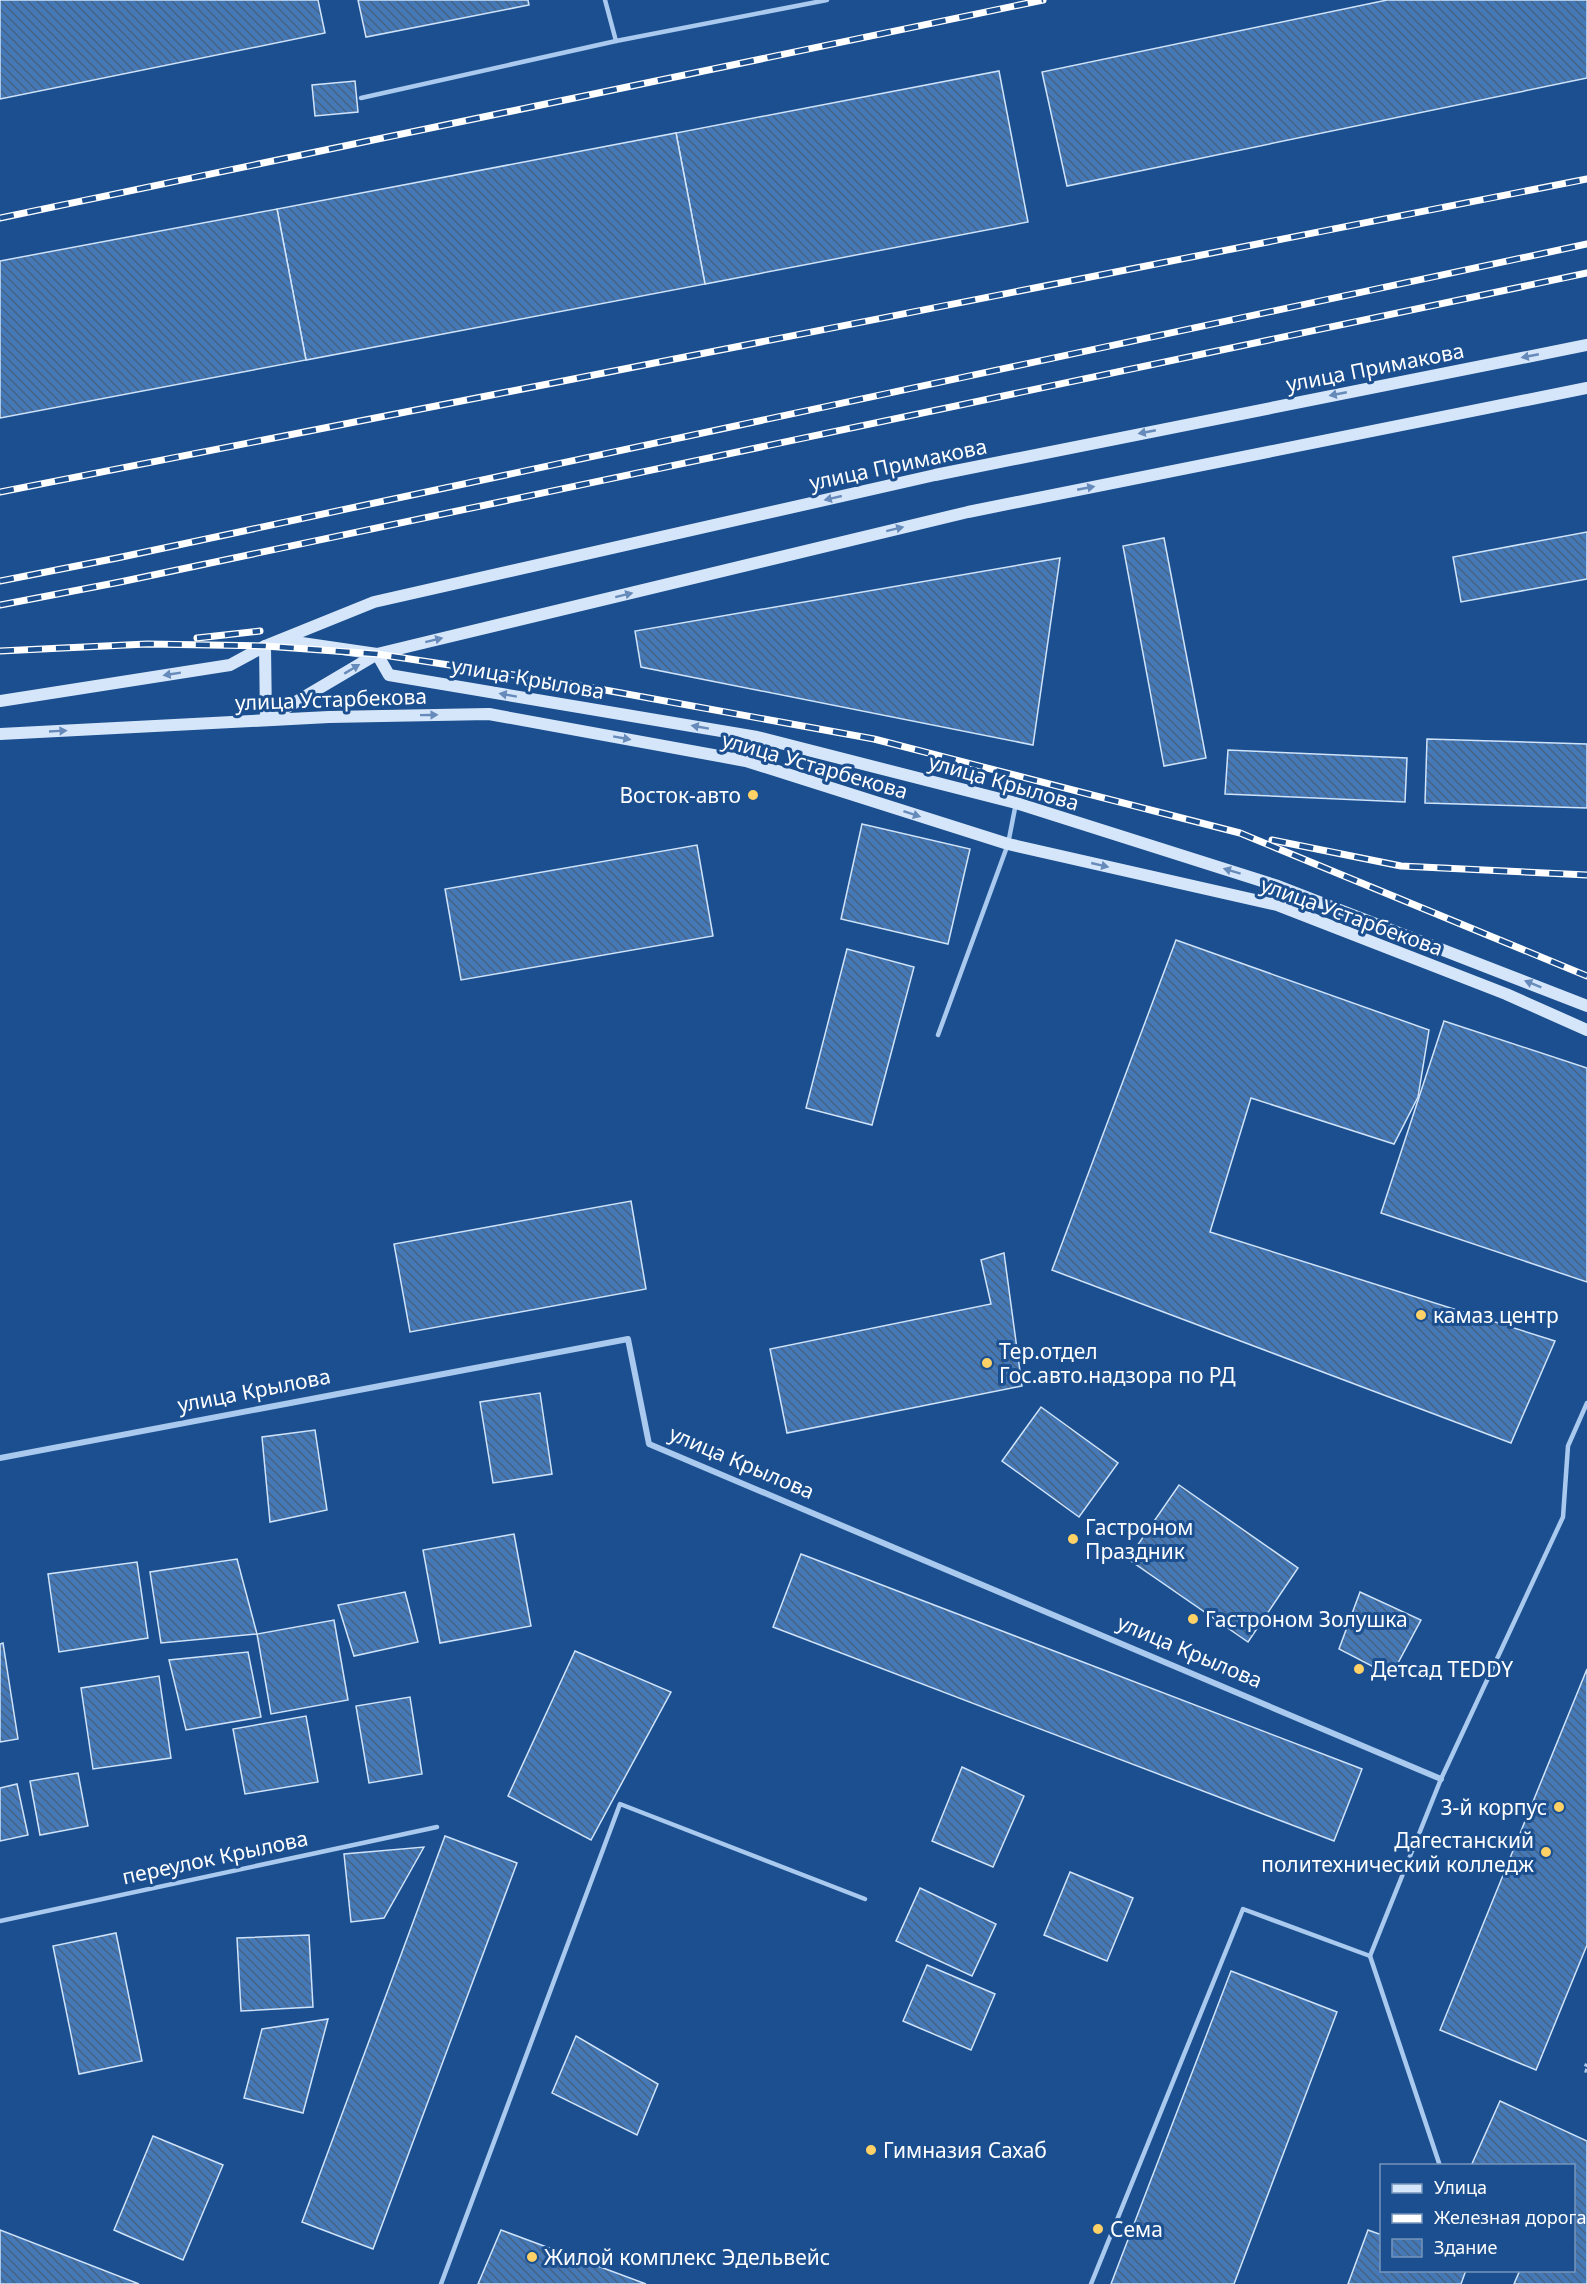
<svg xmlns="http://www.w3.org/2000/svg" width="1587" height="2284" font-family="'Noto Sans',sans-serif">
	<defs>
		<pattern id="building-back-hatch" width="6" height="6" patternUnits="userSpaceOnUse" patternTransform="scale(1.5)"><rect width="6" height="6" fill="#4478b7"/><path d="M-1 5l2 2M0 0l6 6M5-1l2 2" fill="none" stroke="#486282"/></pattern>
	</defs>
	<rect width="100%" height="100%" fill="#1b4f8f"/>
	<g fill="url(#building-back-hatch)" stroke="#cfe3fa" stroke-width="1.5">
		<polygon points="0,0 318,0 325,33 0,99"/>
		<polygon points="358,0 528,0 529,5 366,37"/>
		<polygon points="1387,0 1587,0 1587,78 1067,186 1042,72"/>
		<polygon points="999,71 1028,222 705,284 676,133"/>
		<polygon points="355,81 358,112 315,116 312,85"/>
		<polygon points="676,133 705,284 306,360 277,209"/>
		<polygon points="277,209 306,360 0,418 0,261"/>
		<polygon points="1587,532 1587,579 1461,602 1453,557"/>
		<polygon points="1164,538 1206,758 1164,766 1123,546"/>
		<polygon points="1060,558 1033,745 641,667 635,631"/>
		<polygon points="1427,739 1587,744 1587,808 1425,803"/>
		<polygon points="1228,750 1407,758 1405,802 1225,794"/>
		<polygon points="862,824 970,849 948,944 841,919"/>
		<polygon points="697,845 713,936 461,980 445,889"/>
		<polygon points="1176,940 1429,1030 1418,1097 1394,1144 1251,1098 1210,1232 1555,1341 1511,1443 1052,1270"/>
		<polygon points="847,949 914,967 872,1125 806,1108"/>
		<polygon points="1444,1021 1587,1068 1587,1282 1381,1213"/>
		<polygon points="631,1201 646,1289 410,1332 394,1244"/>
		<polygon points="1004,1253 1022,1386 787,1433 770,1349 991,1304 981,1260"/>
		<polygon points="540,1393 552,1474 493,1483 480,1402"/>
		<polygon points="1041,1407 1118,1463 1079,1517 1002,1461"/>
		<polygon points="315,1430 327,1510 270,1522 262,1437"/>
		<polygon points="1179,1485 1298,1568 1248,1642 1128,1559"/>
		<polygon points="514,1534 531,1626 440,1643 423,1550"/>
		<polygon points="801,1554 1362,1769 1334,1841 773,1627"/>
		<polygon points="237,1559 257,1634 161,1643 150,1572"/>
		<polygon points="137,1562 148,1638 59,1652 48,1574"/>
		<polygon points="405,1592 418,1642 354,1656 338,1605"/>
		<polygon points="1360,1592 1421,1620 1391,1676 1339,1649"/>
		<polygon points="334,1620 348,1700 271,1714 257,1634"/>
		<polygon points="3,1643 18,1739 0,1742 0,1644"/>
		<polygon points="575,1651 671,1692 591,1840 508,1796"/>
		<polygon points="248,1652 261,1717 186,1730 169,1660"/>
		<polygon points="1587,1669 1587,1945 1536,2070 1440,2030"/>
		<polygon points="159,1676 171,1758 93,1769 81,1688"/>
		<polygon points="410,1697 422,1774 369,1783 356,1706"/>
		<polygon points="306,1716 318,1782 245,1794 233,1729"/>
		<polygon points="962,1767 1024,1796 993,1867 932,1841"/>
		<polygon points="78,1773 88,1826 40,1835 30,1781"/>
		<polygon points="17,1784 28,1835 0,1841 0,1788"/>
		<polygon points="445,1836 517,1863 373,2249 302,2222"/>
		<polygon points="424,1847 384,1918 351,1922 344,1854"/>
		<polygon points="1070,1872 1133,1898 1107,1961 1044,1935"/>
		<polygon points="920,1888 996,1924 972,1976 896,1941"/>
		<polygon points="116,1933 142,2061 79,2074 53,1946"/>
		<polygon points="309,1935 313,2007 241,2011 237,1938"/>
		<polygon points="927,1965 995,1994 971,2050 903,2021"/>
		<polygon points="1231,1971 1337,2012 1234,2284 1111,2284"/>
		<polygon points="328,2019 303,2113 244,2098 262,2029"/>
		<polygon points="576,2036 658,2084 637,2135 552,2093"/>
		<polygon points="1500,2101 1587,2141 1587,2284 1514,2284 1520,2270 1574,2270 1574,2166 1471,2166"/>
		<polygon points="153,2136 223,2165 183,2260 114,2230"/>
		<polygon points="0,2230 139,2284 0,2284"/>
		<polygon points="501,2230 646,2284 478,2284"/>
		<polygon points="1368,2230 1382,2235 1382,2270 1466,2270 1461,2284 1348,2284"/>
	</g>
	<g fill="none" stroke-linecap="round" stroke-linejoin="round">
		<polyline stroke="#a9c9ee" stroke-width="4" stroke-dasharray="3 4.5" stroke-linecap="butt" points="1587,2064 1584,2070 1587,2071"/>
		<g stroke="#a9c9ee" stroke-width="4.5">
			<polyline points="605,0 616,41"/>
			<polyline points="361,98 616,41 827,0"/>
			<polyline points="938,1035 1008,844 1016,803"/>
			<polyline points="0,1921 437,1827"/>
			<polyline points="1370,1956 1440,2166"/>
			<polyline points="441,2284 620,1804 865,1899"/>
			<polyline points="1091,2284 1243,1909 1370,1956 1441,1779 1563,1517 1568,1446 1587,1403"/>
		</g>
		<polyline stroke="#a9c9ee" stroke-width="6" points="0,1458 628,1339 649,1444 1441,1779"/>
		<g stroke="#d6e6fa" stroke-width="12">
			<polyline points="281,640 377,654"/>
			<polyline points="265,646 266,720"/>
			<polyline points="377,654 389,675 757,737 1016,803 1278,886 1587,1006"/>
			<polyline points="0,701 230,665 265,646 374,602 935,475 1587,345"/>
			<polyline points="267,719 377,654 968,512 1587,388"/>
			<polyline points="0,734 329,717 489,714 746,761 1008,844 1277,905 1506,994 1587,1030"/>
		</g>
		<g stroke="#fff" stroke-width="7">
			<g id="rail">
				<polyline points="0,218 1043,0"/>
				<polyline points="0,492 1587,179"/>
				<polyline points="0,581 117,558 1587,244"/>
				<polyline points="0,605 120,582 1587,273"/>
				<polyline points="197,638 260,631"/>
				<polyline points="0,651 147,644 265,646 377,654 561,682 874,739 1240,833 1587,976"/>
				<polyline points="1272,840 1401,866 1587,875"/>
			</g>
		</g>
		<use href="#rail" stroke="#1b4f8f" stroke-width="4.5" stroke-dasharray="14" stroke-linecap="butt"/>
	</g>
	<defs><path id="oneway-solid" d="M-6-.8H1V-3.2L6.5 0L1 3.2V.8H-6Z" transform="scale(1.5)"/></defs>
	<g fill="#668bba">
		<use href="#oneway-solid" transform="translate(1530 356) rotate(169)"/>
		<use href="#oneway-solid" transform="translate(1338 394) rotate(169)"/>
		<use href="#oneway-solid" transform="translate(1147 432) rotate(169)"/>
		<use href="#oneway-solid" transform="translate(1086 488) rotate(-11)"/>
		<use href="#oneway-solid" transform="translate(833 498) rotate(167)"/>
		<use href="#oneway-solid" transform="translate(895 529) rotate(-14)"/>
		<use href="#oneway-solid" transform="translate(624 595) rotate(-14)"/>
		<use href="#oneway-solid" transform="translate(434 640) rotate(-14)"/>
		<use href="#oneway-solid" transform="translate(352 669) rotate(-31)"/>
		<use href="#oneway-solid" transform="translate(172 674) rotate(171)"/>
		<use href="#oneway-solid" transform="translate(508 695) rotate(-170)"/>
		<use href="#oneway-solid" transform="translate(429 715) rotate(-1)"/>
		<use href="#oneway-solid" transform="translate(700 727) rotate(-170)"/>
		<use href="#oneway-solid" transform="translate(58 731) rotate(-3)"/>
		<use href="#oneway-solid" transform="translate(622 738) rotate(10)"/>
		<use href="#oneway-solid" transform="translate(912 814) rotate(18)"/>
		<use href="#oneway-solid" transform="translate(1100 865) rotate(13)"/>
		<use href="#oneway-solid" transform="translate(1232 871) rotate(-163)"/>
		<use href="#oneway-solid" transform="translate(1533 984) rotate(-158)"/>
	</g>
	<g fill="#ffd166" stroke="#1b4f8f" stroke-width="2">
		<circle cx="753" cy="795" r="6"/>
		<circle cx="1421" cy="1315" r="6"/>
		<circle cx="987" cy="1363" r="6"/>
		<circle cx="1073" cy="1539" r="6"/>
		<circle cx="1193" cy="1619" r="6"/>
		<circle cx="1359" cy="1669" r="6"/>
		<circle cx="1559" cy="1807" r="6"/>
		<circle cx="1546" cy="1852" r="6"/>
		<circle cx="871" cy="2150" r="6"/>
		<circle cx="1098" cy="2229" r="6"/>
		<circle cx="532" cy="2257" r="6"/>
	</g>
	<g text-anchor="middle" dominant-baseline="central" stroke-width="6" stroke-linejoin="round" paint-order="stroke">
		<g font-size="21" fill="#fff" stroke="#1b4f8f">
			<text transform="translate(1375 367) rotate(-11)">улица Примакова</text>
			<text transform="translate(898 464) rotate(-12)">улица Примакова</text>
			<text transform="translate(528 678) rotate(10)">улица Крылова</text>
			<text transform="translate(331 699) rotate(-2)">улица Устарбекова</text>
			<text transform="translate(815 765) rotate(16)">улица Устарбекова</text>
			<text transform="translate(1004 782) rotate(16)">улица Крылова</text>
			<text transform="translate(1352 916) rotate(20)">улица Устарбекова</text>
			<text transform="translate(254 1390) rotate(-11)">улица Крылова</text>
			<text transform="translate(742 1462) rotate(23)">улица Крылова</text>
			<text transform="translate(1190 1651) rotate(23)">улица Крылова</text>
			<text transform="translate(215 1857) rotate(-12)">переулок Крылова</text>
		</g>
		<g font-size="21" fill="#fff" stroke="#1b4f8f" text-anchor="start">
			<text x="741" y="795" text-anchor="end">Восток-авто</text>
			<text x="1433" y="1315">камаз центр</text>
			<text x="999" y="1351">Тер.отдел<tspan x="999" dy="24">Гос.авто.надзора по РД</tspan></text>
			<text x="1085" y="1527">Гастроном<tspan x="1085" dy="24">Праздник</tspan></text>
			<text x="1205" y="1619">Гастроном Золушка</text>
			<text x="1371" y="1669">Детсад TEDDY</text>
			<text x="1547" y="1807" text-anchor="end">3-й корпус</text>
			<text x="1534" y="1840" text-anchor="end">Дагестанский<tspan x="1534" dy="24">политехнический колледж</tspan></text>
			<text x="883" y="2150">Гимназия Сахаб</text>
			<text x="1110" y="2229">Сема</text>
			<text x="544" y="2257">Жилой комплекс Эдельвейс</text>
		</g>
	</g>
	<rect x="1380" y="2164" width="195" height="108" fill="#1b4f8f" stroke="#7695bc" stroke-width="1.5"/>
	<rect x="1392" y="2184" width="30" height="9" fill="#d6e6fa" stroke="#7695bc" stroke-width="1.5"/>
	<text x="1434" y="2194" font-size="18" fill="#ffffff">Улица</text>
	<rect x="1392" y="2214" width="30" height="9" fill="#ffffff" stroke="#7695bc" stroke-width="1.5"/>
	<text x="1434" y="2224" font-size="18" fill="#ffffff">Железная дорога</text>
	<rect x="1392" y="2239" width="30" height="18" fill="url(#building-back-hatch)" stroke="#7695bc" stroke-width="1.5"/>
	<text x="1434" y="2254" font-size="18" fill="#ffffff">Здание</text>
</svg>
